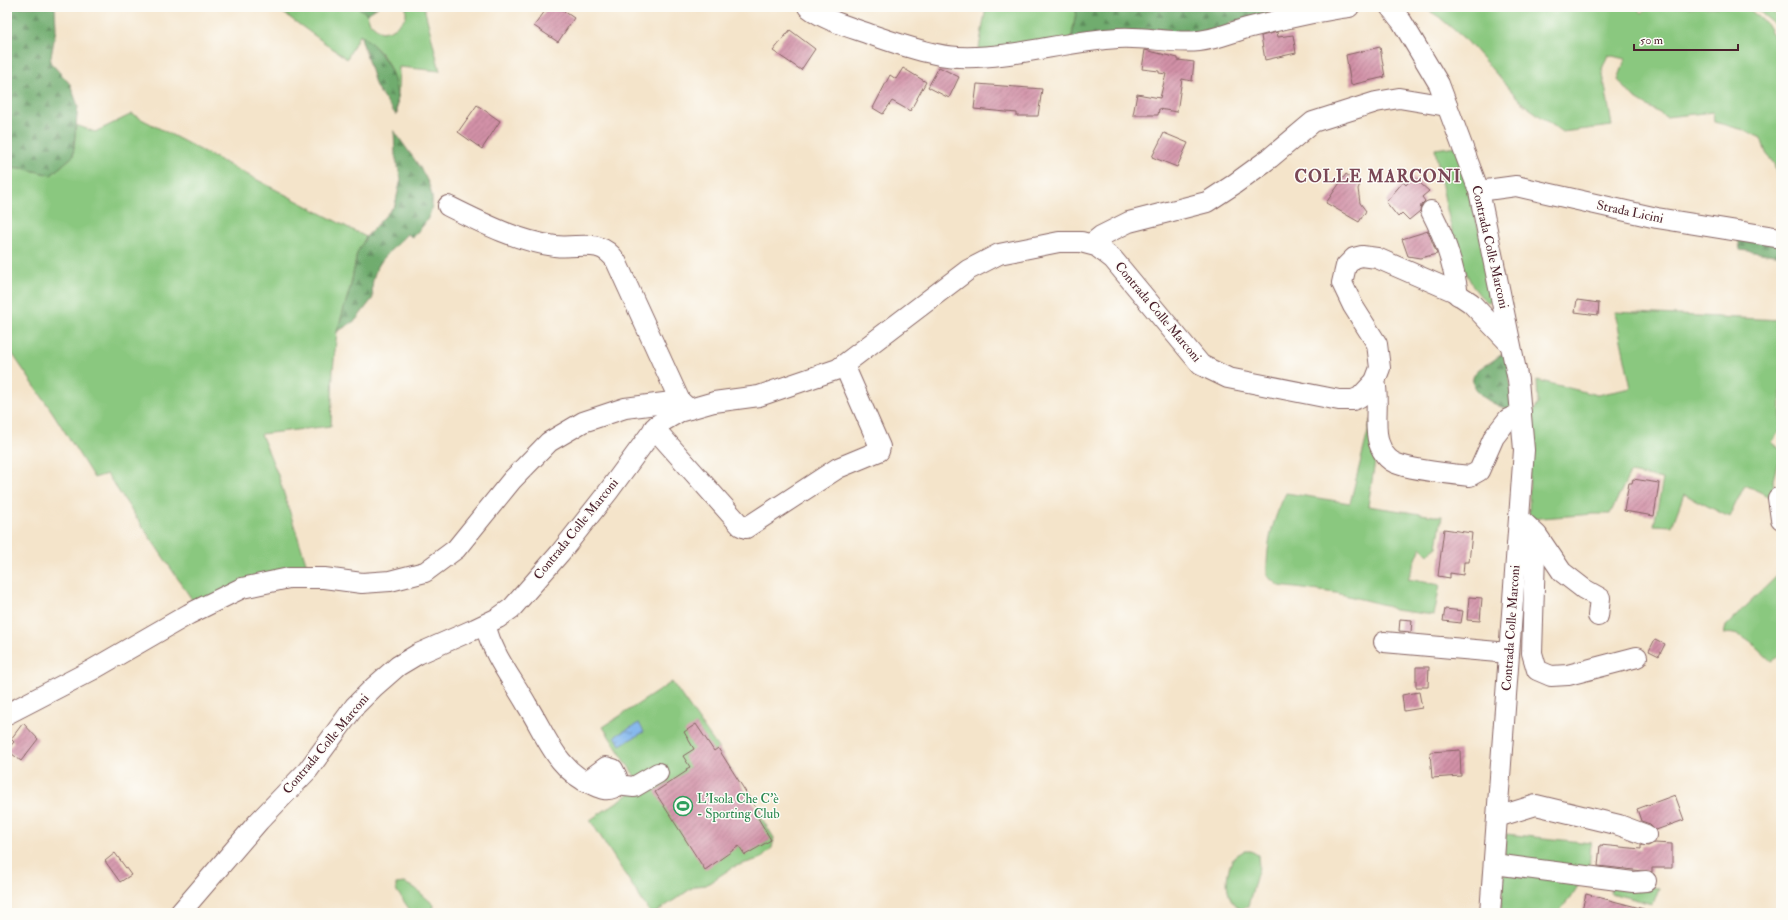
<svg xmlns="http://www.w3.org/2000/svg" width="1788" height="920" font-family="'IM FELL Double Pica',serif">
	<defs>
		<pattern id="forest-firs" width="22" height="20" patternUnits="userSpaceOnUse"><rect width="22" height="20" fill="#6fac6e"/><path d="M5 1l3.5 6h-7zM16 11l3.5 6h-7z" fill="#5d8b5b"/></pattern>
		<pattern id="water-ripples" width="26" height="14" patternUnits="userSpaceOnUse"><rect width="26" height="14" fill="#7db4ec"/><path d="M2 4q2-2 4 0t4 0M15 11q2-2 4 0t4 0" fill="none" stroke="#6892bf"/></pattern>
		<pattern id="building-hatch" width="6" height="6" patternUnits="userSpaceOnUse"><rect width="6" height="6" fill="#d291a7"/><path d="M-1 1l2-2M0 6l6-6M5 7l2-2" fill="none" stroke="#ac7688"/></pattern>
	</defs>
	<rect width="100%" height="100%" fill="#fdfcf7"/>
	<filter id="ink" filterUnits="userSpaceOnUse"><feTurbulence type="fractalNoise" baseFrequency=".025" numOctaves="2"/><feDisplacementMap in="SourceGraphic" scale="8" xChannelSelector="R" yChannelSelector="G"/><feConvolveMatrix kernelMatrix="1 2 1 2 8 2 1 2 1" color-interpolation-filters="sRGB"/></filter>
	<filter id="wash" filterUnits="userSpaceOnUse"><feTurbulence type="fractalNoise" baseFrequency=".012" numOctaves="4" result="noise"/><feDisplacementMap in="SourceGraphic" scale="16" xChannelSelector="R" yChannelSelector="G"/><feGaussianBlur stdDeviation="0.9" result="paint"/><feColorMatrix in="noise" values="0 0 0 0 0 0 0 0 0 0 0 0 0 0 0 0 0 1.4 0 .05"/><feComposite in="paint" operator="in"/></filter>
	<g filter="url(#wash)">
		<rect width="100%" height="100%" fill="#f4e4ca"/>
		<g fill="#8ac87f" stroke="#6a7455">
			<path d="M275,7H358L367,14L370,23L381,32C393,31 399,26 406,16V7H424L440,71L399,67L397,114C395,79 393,55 359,35L347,59Z"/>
			<polygon points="986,7 1077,7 1071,41 978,54"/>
			<polygon points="1423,7 1636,7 1642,13 1647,7 1749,7 1750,10 1766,23 1778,43 1781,44 1781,194 1774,164 1766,153 1761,138 1744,130 1714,122 1713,112 1666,117 1634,98 1618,80 1625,59 1608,55 1602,69 1612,126 1562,132 1522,103 1467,41 1439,17"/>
			<polygon points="1754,7 1771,7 1781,25 1774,24"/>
			<polygon points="132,114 366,237 357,253 351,285 337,332 333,370 331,426 261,434 278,475 310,575 197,607 107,474 94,478 53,413 7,346 7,167 22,168 51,175 73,156 76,125 95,132"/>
			<path d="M1457,146L1497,299L1488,302C1457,285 1442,184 1435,149Z"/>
			<polygon points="1615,312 1781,320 1781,429 1772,442 1781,450 1773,480 1775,499 1745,485 1729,517 1684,494 1672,526 1654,525 1663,479 1630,473 1610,514 1593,514 1529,519 1530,417 1538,404 1537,380 1597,395 1631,388"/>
			<path d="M1371,420L1376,455L1368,506L1434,516H1442L1437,547L1428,554L1421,547L1408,579L1440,585L1434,615L1394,610L1385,605L1336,593L1279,586L1267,576C1266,545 1272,521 1286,493L1350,503Z"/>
			<path d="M1781,572V655L1771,661C1759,650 1742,630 1724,634L1726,626Z"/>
			<polygon points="672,682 718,748 774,838 772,848 762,858 733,867 706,885 695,886 655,913 650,913 590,820 641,786 603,727"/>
			<polygon points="1506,834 1591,843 1589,870 1504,861"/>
			<path d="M1244,851H1251L1258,855L1259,867L1248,906L1242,910C1225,903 1224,876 1232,861C1234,856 1239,854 1244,851Z"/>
			<polygon points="1504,871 1659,888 1653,904 1610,893 1611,888 1579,883 1575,892 1558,913 1501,913"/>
			<polygon points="404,883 415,888 434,905 433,913 412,913 396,890 396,884"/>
		</g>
		<g fill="url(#forest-firs)" stroke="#5c664c">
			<polygon points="7,7 55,7 56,29 50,62 70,84 78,106 73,156 51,175 22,168 7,167"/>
			<polygon points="358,7 378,7 367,14"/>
			<polygon points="1077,7 1283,7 1283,10 1229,23 1231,32 1071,41"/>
			<path d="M360,34C387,54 401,81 396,115L376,87Z"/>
			<path d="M394,130C416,166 457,199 412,237L407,234C388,254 368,267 373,298L356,320L337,332L351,285L357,253L366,237L395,205L401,179L395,155Z"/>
			<polygon points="1738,237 1781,245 1781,256 1740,250"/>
			<path d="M1507,353L1513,410C1500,409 1461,390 1476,372C1479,368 1484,366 1489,363C1495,360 1500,354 1507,353Z"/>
		</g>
		<polygon fill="url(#water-ripples)" stroke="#646a8c" points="639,723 644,732 620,745 615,736"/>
		<g id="blocks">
			<g fill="url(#building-hatch)">
				<polygon points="548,7 558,7 574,18 558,42 534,26"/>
				<polygon points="790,30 815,49 801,70 773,51"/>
				<polygon points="1277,32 1278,37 1293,35 1296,53 1265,60 1261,36"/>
				<polygon points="1380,47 1385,77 1351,85 1346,55"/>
				<polygon points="1145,50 1178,58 1178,60 1194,62 1192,81 1182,79 1177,112 1159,109 1158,115 1133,115 1137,94 1160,98 1166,74 1159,73 1159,71 1142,69"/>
				<polygon points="939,67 959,77 949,98 928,87"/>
				<polygon points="903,68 926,82 910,111 892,101 883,114 873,108 890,75 896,79"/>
				<polygon points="977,84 1042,89 1038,116 1017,116 1017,113 974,109"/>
				<polygon points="477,105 500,121 482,149 458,132"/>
				<polygon points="1164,133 1188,143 1177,167 1152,157"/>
				<polygon points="1346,174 1360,184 1358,189 1360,203 1366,211 1359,222 1326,203"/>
				<polygon points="1413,177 1429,191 1422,197 1425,201 1421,205 1420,211 1409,220 1402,213 1398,217 1386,202 1403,182 1406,185"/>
				<polygon points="1428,231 1437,254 1420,258 1408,256 1402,239"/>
				<polygon points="1577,300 1599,303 1598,315 1575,312"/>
				<polygon points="1633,479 1659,483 1654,516 1624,511 1629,483 1632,483"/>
				<polygon points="1444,529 1472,533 1469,562 1464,562 1463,575 1450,573 1450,578 1438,576"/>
				<polygon points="1469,597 1482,598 1480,621 1467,620"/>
				<polygon points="1445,609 1463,611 1461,623 1443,621"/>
				<polygon points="1400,619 1412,620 1411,632 1399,631"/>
				<polygon points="1655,639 1665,644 1659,656 1649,651"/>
				<polygon points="1416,667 1429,667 1428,687 1416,687"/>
				<polygon points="1419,692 1422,708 1404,711 1402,695"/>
				<polygon points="23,723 38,739 21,761 7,750 14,742 11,739"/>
				<polygon points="696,724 714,751 718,748 761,816 758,818 771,840 745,855 739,846 705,870 655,792 687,771 686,769 690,767 683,756 694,749 684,732"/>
				<polygon points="1460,750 1461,776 1432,778 1430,752"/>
				<polygon points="1675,795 1684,820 1656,830 1650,824 1641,821 1637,809"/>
				<polygon points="1654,843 1672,844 1672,868 1652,868 1652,872 1598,866 1600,845 1641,849 1641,845 1648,846"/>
				<polygon points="115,853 131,875 120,882 105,861"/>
				<polygon points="1586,894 1644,909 1643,913 1581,913"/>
			</g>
		</g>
	</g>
	<g filter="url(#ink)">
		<use href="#blocks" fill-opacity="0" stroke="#866463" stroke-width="1"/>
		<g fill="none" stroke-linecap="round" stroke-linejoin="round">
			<g stroke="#866463" stroke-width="22">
				<g id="minor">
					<path d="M808,7C826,21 850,27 872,35C895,43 935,57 959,57C1013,59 1064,41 1118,38C1145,36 1172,44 1199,41C1218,39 1234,31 1251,27C1283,19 1316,11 1349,7"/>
					<polyline points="1390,7 1402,22 1439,84 1479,191 1518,380 1524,450 1490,913"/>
					<polyline points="1479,191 1516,186 1657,218 1781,238"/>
					<path d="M448,206C482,223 517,241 555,246C579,249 600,237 616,261L680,401"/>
					<path d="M1431,211C1445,238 1454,265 1458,295"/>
					<polyline points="1091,244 1101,236 1129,222 1207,202 1233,185 1270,158 1313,122 1376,102 1399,98 1447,106"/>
					<path d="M1375,381C1379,399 1375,415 1377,433C1378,445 1384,458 1395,463C1411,470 1451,474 1470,476L1479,471L1494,437L1508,419L1521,413"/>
					<polyline points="654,428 741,526 746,528 838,468 879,451 880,447 844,365"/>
					<polyline points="1778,498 1781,519"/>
					<polyline points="1519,518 1537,535 1562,572 1584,589 1600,598 1598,616"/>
					<polyline points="1517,546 1531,548 1535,554 1532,653 1537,670 1551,676 1568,675 1637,657"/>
					<path d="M485,625C494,657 511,677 527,705C546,735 557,771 593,785C600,788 606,791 613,788L617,777L613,769L606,767L591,778L584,781"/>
					<polyline points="1384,642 1509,653"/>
					<polyline points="7,714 92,670 189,614 242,588 289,578 324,578 362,583 390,581 425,572 456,549 512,480 549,442 583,422 625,408 680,401 689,409"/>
					<polyline points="616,785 634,787 658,773"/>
					<polyline points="1497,817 1536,805 1619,825 1646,835"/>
					<polyline points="1494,864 1633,882 1646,881"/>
					<polyline points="180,913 259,821 308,770 355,706 374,687 398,666 418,654 475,629 498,618 512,608 560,553 608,492 657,425 679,412 714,402 759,396 838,369 968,270 999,254 1059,242 1081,242 1096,246 1113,259 1201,365 1228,378 1339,400 1353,400 1360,397 1375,381 1380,368 1377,344 1353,306 1342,283 1346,266 1354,258 1362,256 1377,258 1453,291 1471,303 1510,344"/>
				</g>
			</g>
			<use href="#minor" stroke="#fff" stroke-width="20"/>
		</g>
	</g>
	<defs>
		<g id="stadium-ring" transform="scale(1)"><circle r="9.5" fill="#fdfcf7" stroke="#2e9e5b" stroke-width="1.5"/><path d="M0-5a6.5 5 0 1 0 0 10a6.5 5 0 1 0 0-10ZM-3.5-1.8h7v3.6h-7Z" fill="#2e9e5b"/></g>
	</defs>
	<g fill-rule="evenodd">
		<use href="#stadium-ring" x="683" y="806"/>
	</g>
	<g text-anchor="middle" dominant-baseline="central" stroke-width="3" stroke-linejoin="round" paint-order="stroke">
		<g font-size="13" fill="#4a1f2b" stroke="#fdfcf7">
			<text transform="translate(1630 212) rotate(12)">Strada Licini</text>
			<text transform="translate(1490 247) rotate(77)">Contrada Colle Marconi</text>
			<text transform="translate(1158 312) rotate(50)">Contrada Colle Marconi</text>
			<text transform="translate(576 529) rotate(-51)">Contrada Colle Marconi</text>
			<text transform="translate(1511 628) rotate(-86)">Contrada Colle Marconi</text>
			<text transform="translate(326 744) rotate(-50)">Contrada Colle Marconi</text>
		</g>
		<g font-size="13" fill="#27864d" stroke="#fdfcf7" text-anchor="start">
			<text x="697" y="799">L'Isola Che C'è<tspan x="697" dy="15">- Sporting Club</tspan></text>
		</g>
		<g font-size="17" font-weight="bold" letter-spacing="1" fill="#7a4756" stroke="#fdfcf7">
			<text x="1378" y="176">COLLE MARCONI</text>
		</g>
	</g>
	<rect width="1788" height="920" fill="none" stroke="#fdfcf7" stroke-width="24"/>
	<path d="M1634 44v6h104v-6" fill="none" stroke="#4a1f2b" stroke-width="2"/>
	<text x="1640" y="44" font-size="12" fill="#4a1f2b" stroke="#fdfcf7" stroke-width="3" paint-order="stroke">50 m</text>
</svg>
